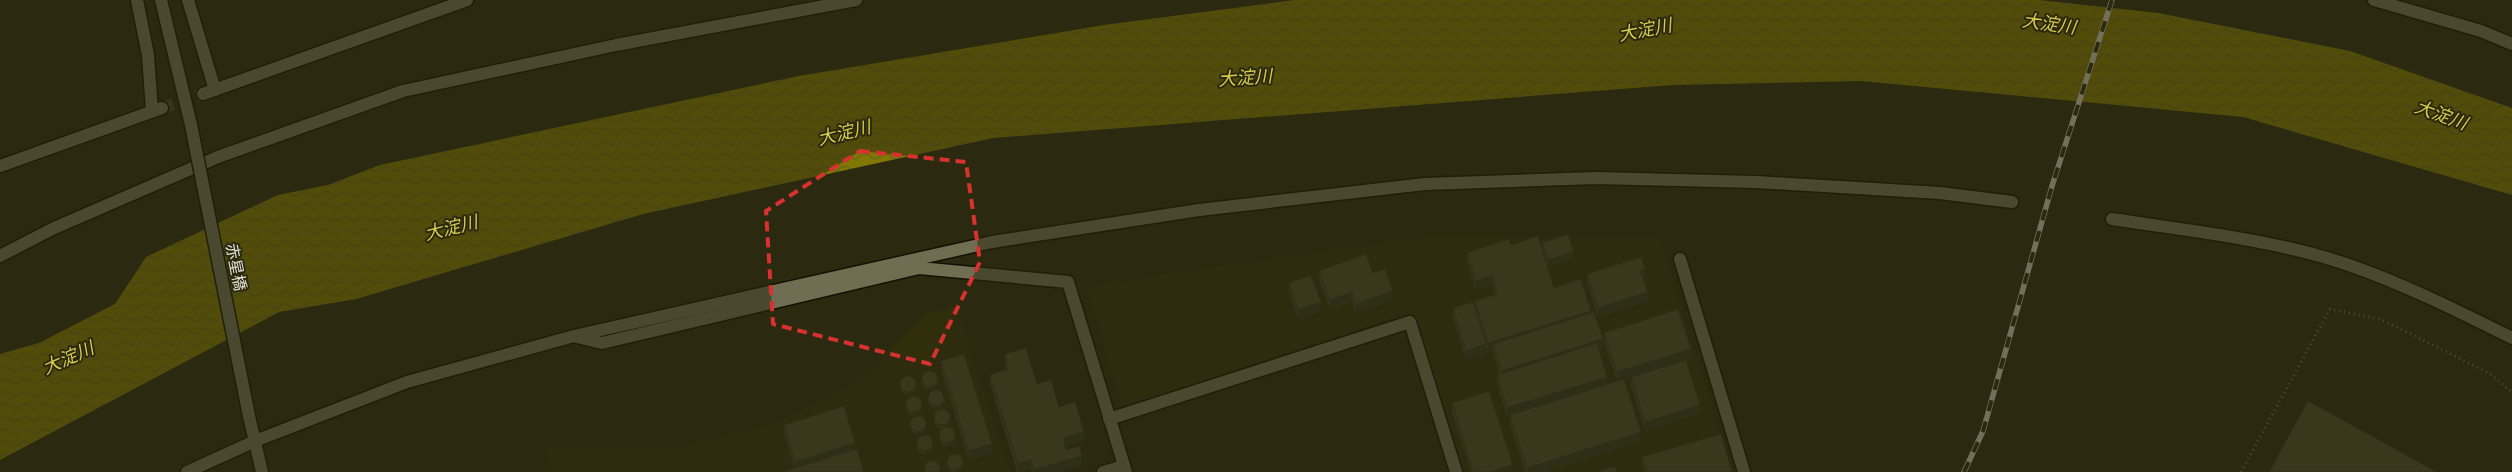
<svg xmlns="http://www.w3.org/2000/svg" width="2512" height="472" font-family="'Fira Sans','Noto Sans JP',sans-serif">
	<defs>
		<pattern id="water-waves" width="16" height="10" patternUnits="userSpaceOnUse" patternTransform="scale(1.25)"><rect width="16" height="10" fill="#807704"/><path d="M0 5q4-4 8 0t8 0" fill="none" stroke="#68621c"/></pattern>
	</defs>
	<rect width="100%" height="100%" fill="#2b2910"/>
	<g fill="#312e0c">
		<polygon points="1428,236 1660,237 1733,472 1463,472 1411,312 1122,408 1086,286"/>
		<polygon points="957,306 1010,472 551,472 543,446 676,447 767,426 832,395 861,378 927,313"/>
	</g>
	<polygon fill="url(#water-waves)" points="1294,0 2039,0 2158,13 2350,51 2512,108 2512,195 2243,117 1861,81 1673,85 993,138 643,214 356,299 279,312 0,460 0,354 39,343 115,304 146,257 278,195 328,185 380,165 799,76 1104,25"/>
	<g fill="none" stroke-linecap="round" stroke-linejoin="round">
		<polyline stroke="#46442d" stroke-width="12" stroke-dasharray="12 6" stroke-linecap="butt" points="162,108 203,94"/>
		<g stroke="#141100" stroke-width="15">
			<g id="minor">
				<polyline points="137,0 148,55 152,111"/>
				<polyline points="161,0 191,125"/>
				<polyline points="188,0 215,90"/>
				<polyline points="2374,0 2481,31 2512,44"/>
				<polyline points="203,94 467,0"/>
				<polyline points="0,166 162,108"/>
				<path d="M2112,219C2190,231 2271,239 2346,264C2404,284 2458,311 2512,338"/>
				<polyline points="0,256 52,229 218,157 403,91 616,45 856,0"/>
				<polyline points="1680,259 1744,472"/>
				<polyline points="577,337 602,343 919,268 1068,282 1126,472"/>
				<polyline points="249,416 262,472"/>
				<polyline points="1109,419 1410,322 1456,472"/>
				<polyline points="187,472 255,441 407,382 574,336 992,242 1199,210 1425,184 1596,178 1756,182 1940,193 2012,202"/>
				<polyline points="1103,472 1124,466"/>
			</g>
		</g>
		<polyline stroke="#767560" stroke-width="3" stroke-dasharray="1 4" stroke-linecap="butt" points="2241,472 2330,309 2379,319 2415,336 2490,374 2512,392"/>
		<use href="#minor" stroke="#706e52" stroke-width="12"/>
		<g stroke="#c7c6b5" stroke-width="5.5">
			<polyline id="rail" points="1964,472 1983,431 2052,186 2112,0"/>
		</g>
		<use href="#rail" stroke="#2b2910" stroke-width="4" stroke-dasharray="11" stroke-linecap="butt"/>
		<g stroke="#141100" stroke-width="15" stroke-linecap="butt">
			<polyline id="minor-bridge" points="191,125 249,416"/>
		</g>
		<use href="#minor-bridge" stroke="#706e52" stroke-width="12"/>
	</g>
	<g fill="#403f28">
		<polygon points="1542,243 1574,258 1548,266 1542,249"/>
		<polygon points="1511,245 1554,288 1591,313 1603,348 1599,349 1607,385 1641,441 1543,472 1525,472 1510,424 1510,416 1507,417 1497,384 1497,375 1499,374 1493,351 1488,352 1486,345 1486,353 1466,360 1453,318 1453,308 1475,308 1475,301 1495,295 1492,285 1476,290 1467,262 1467,253"/>
		<polygon points="1319,271 1373,273 1393,300 1356,313 1352,301 1330,309 1319,280"/>
		<polygon points="1587,274 1645,278 1643,278 1648,301 1598,317 1587,283"/>
		<polygon points="1289,283 1321,311 1298,319 1289,292"/>
		<polygon points="1604,333 1691,358 1617,381 1604,342"/>
		<polygon points="1005,354 1037,384 1059,407 1084,441 1065,447 1066,450 1082,465 1058,472 1032,472 1031,469 1022,472 1017,472 990,384 990,375 1006,370 1005,364"/>
		<polygon points="941,361 992,453 969,460 941,370"/>
		<polygon points="1631,377 1700,414 1645,431 1631,386"/>
		<polygon points="921,378 939,383 935,389 929,390 923,387 921,381"/>
		<polygon points="900,383 917,388 914,394 907,395 902,392"/>
		<polygon points="928,397 945,402 942,408 935,409 930,406"/>
		<polygon points="906,400 922,411 916,415 910,415 906,410"/>
		<polygon points="1452,403 1513,472 1471,472 1452,412"/>
		<polygon points="934,413 949,424 944,428 956,440 953,445 946,447 941,444 939,434 944,428 938,428 934,422"/>
		<polygon points="910,423 927,428 923,434 917,435 912,432"/>
		<polygon points="784,425 855,443 794,468 784,434"/>
		<polygon points="917,442 934,447 931,453 924,455 918,451"/>
		<polygon points="948,457 962,469 958,472 951,472 947,467"/>
		<polygon points="1642,457 1732,472 1644,472 1642,466"/>
	</g>
	<g fill="#343320">
		<polygon points="1574,252 1574,258 1548,266 1548,260"/>
		<polygon points="1645,269 1645,278 1640,279 1640,270"/>
		<polygon points="1492,276 1492,285 1476,290 1476,281"/>
		<polygon points="1393,291 1393,300 1356,313 1356,304"/>
		<polygon points="1352,292 1352,301 1330,309 1330,300"/>
		<polygon points="1648,292 1648,301 1598,317 1598,308"/>
		<polygon points="1321,302 1321,311 1298,319 1298,310"/>
		<polygon points="1591,311 1591,320 1493,344 1493,351 1488,352 1488,343"/>
		<polygon points="1603,339 1603,348 1501,380 1501,371"/>
		<polygon points="1486,344 1486,353 1466,360 1466,351"/>
		<polygon points="1691,349 1691,358 1617,381 1617,372"/>
		<polygon points="1607,377 1607,386 1507,417 1507,408"/>
		<polygon points="939,379 939,383 935,389 929,390 929,387"/>
		<polygon points="917,385 917,388 914,394 907,395 907,392"/>
		<polygon points="945,399 945,402 942,408 935,409 935,406"/>
		<polygon points="922,402 922,411 916,415 916,412"/>
		<polygon points="1700,405 1700,414 1645,431 1645,422"/>
		<polygon points="950,414 949,424 944,428 944,425"/>
		<polygon points="927,425 927,428 923,434 917,435 917,432"/>
		<polygon points="1084,432 1084,441 1063,448 1063,438"/>
		<polygon points="1641,432 1641,441 1543,472 1527,472 1527,468"/>
		<polygon points="956,436 956,440 953,445 946,447 946,444"/>
		<polygon points="855,443 855,452 795,471 795,462"/>
		<polygon points="934,444 934,447 931,453 924,455 924,451"/>
		<polygon points="992,444 992,453 969,460 969,451"/>
		<polygon points="1082,456 1082,465 1058,472 1034,472 1034,470"/>
		<polygon points="963,459 962,469 958,472 957,472 957,470"/>
		<polygon points="1031,460 1031,469 1022,472 1018,472 1018,464"/>
		<polygon points="1513,465 1513,472 1491,472"/>
	</g>
	<g fill="#4b492e" stroke="#343320">
		<polygon points="1568,234 1574,252 1548,260 1542,243"/>
		<polygon points="1538,236 1554,288 1581,279 1591,311 1488,343 1475,301 1497,294 1492,276 1476,281 1467,253 1509,239 1511,245"/>
		<polygon points="1366,254 1373,273 1385,269 1393,291 1356,304 1352,292 1330,300 1319,271"/>
		<polygon points="1641,257 1645,269 1640,270 1648,292 1598,308 1587,274"/>
		<polygon points="1311,275 1321,302 1298,310 1289,283"/>
		<polygon points="1473,302 1486,344 1466,351 1453,308"/>
		<polygon points="1678,309 1691,349 1617,372 1604,333"/>
		<polygon points="1594,312 1603,339 1501,371 1493,344"/>
		<polygon points="1597,343 1607,377 1507,408 1497,375"/>
		<polygon points="1026,348 1037,384 1051,380 1059,407 1075,402 1084,432 1063,438 1066,450 1079,446 1082,456 1034,470 1031,460 1018,464 990,375 1009,369 1005,354"/>
		<polygon points="964,354 992,444 969,451 941,361"/>
		<polygon points="1686,360 1700,405 1645,422 1631,377"/>
		<circle cx="930" cy="379" r="8"/>
		<circle cx="908" cy="384" r="8"/>
		<polygon points="1624,379 1641,432 1527,468 1510,415"/>
		<circle cx="936" cy="398" r="8"/>
		<polygon points="1489,391 1513,465 1491,472 1473,472 1452,403"/>
		<circle cx="914" cy="404" r="8"/>
		<polygon points="2308,401 2437,472 2269,472"/>
		<polygon points="844,406 855,443 795,462 784,425"/>
		<circle cx="942" cy="417" r="8"/>
		<circle cx="918" cy="424" r="8"/>
		<circle cx="947" cy="435" r="8"/>
		<polygon points="1721,434 1732,472 1647,472 1642,457"/>
		<circle cx="925" cy="443" r="8"/>
		<polygon points="857,449 864,472 781,472"/>
		<circle cx="955" cy="462" r="8"/>
		<polygon points="930,460 936,461 940,466 940,472 925,472 924,471 925,464"/>
		<polygon points="1615,466 1617,472 1595,472"/>
	</g>
	<path d="M0 0H2512V472H0ZM860,151L966,162L980,262L930,364L773,324L766,211Z" fill="#2b2910" fill-opacity=".55" fill-rule="evenodd"/>
	<path fill="none" stroke="#d73130" stroke-width="4" stroke-dasharray="10 6" stroke-linejoin="round" d="M860,151L966,162L980,262L930,364L773,324L766,211Z"/>
	<g text-anchor="middle" dominant-baseline="central" stroke-width="4" stroke-linejoin="round" paint-order="stroke">
		<g font-size="16" fill="#e1e0d1" stroke="#2b2910">
			<text transform="translate(236 267) rotate(79)">赤星橋</text>
		</g>
		<g font-size="18" font-style="italic" fill="#d7cb4b" stroke="#2b2910">
			<text transform="translate(2049 24) rotate(8)">大淀川</text>
			<text transform="translate(1645 30) rotate(-11)">大淀川</text>
			<text transform="translate(1245 78) rotate(-4)">大淀川</text>
			<text transform="translate(2441 115) rotate(20)">大淀川</text>
			<text transform="translate(844 133) rotate(-14)">大淀川</text>
			<text transform="translate(451 228) rotate(-14)">大淀川</text>
			<text transform="translate(68 358) rotate(-24)">大淀川</text>
		</g>
	</g>
</svg>
